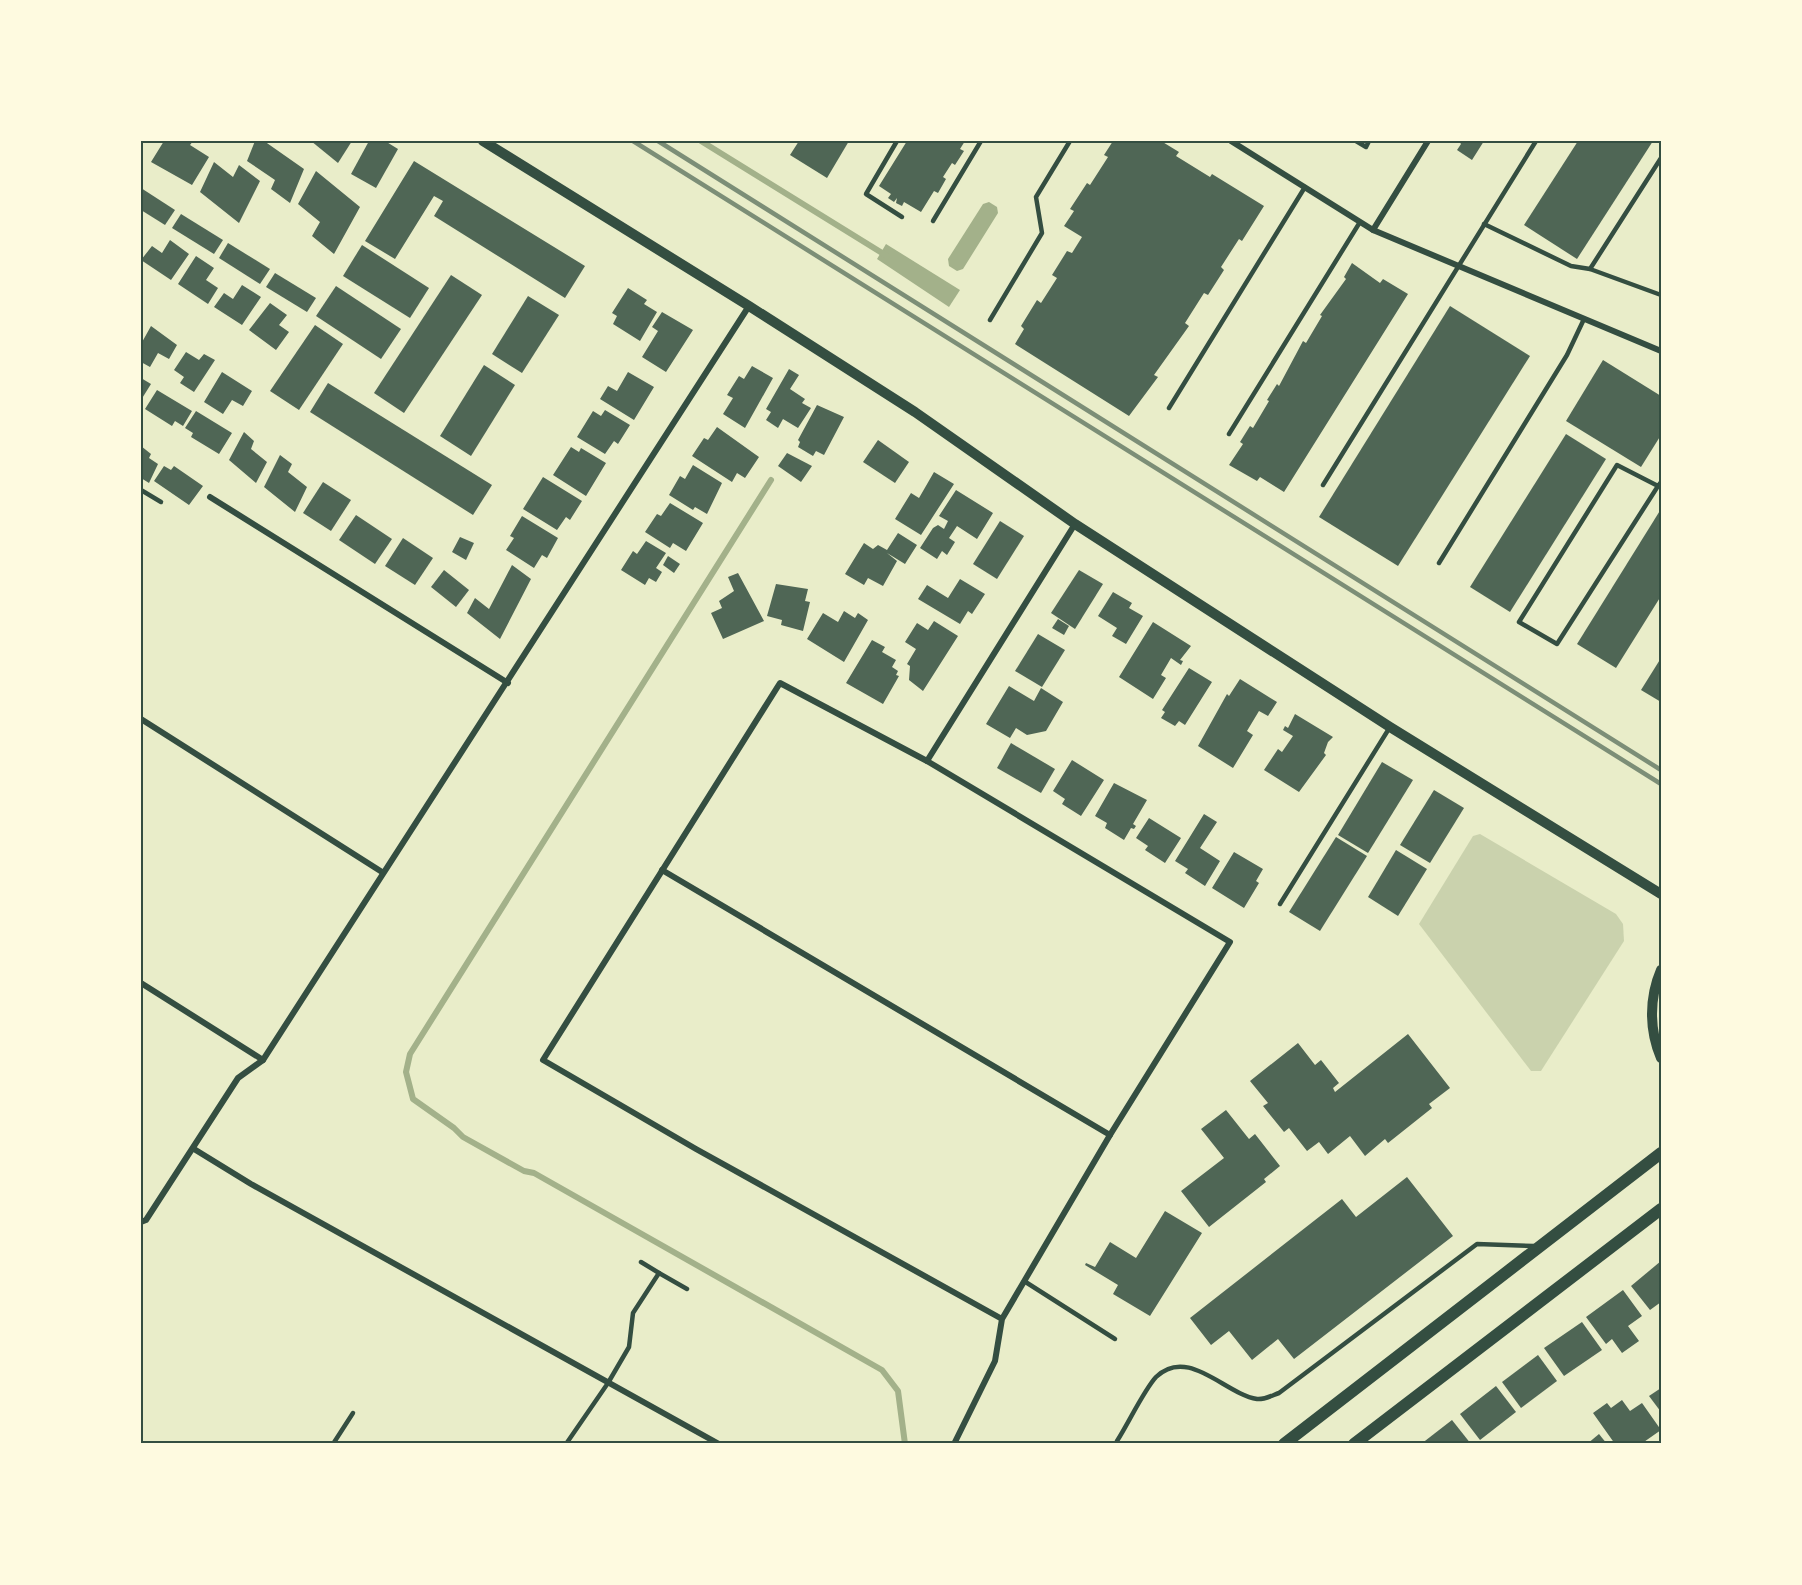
<svg xmlns="http://www.w3.org/2000/svg" width="1802" height="1585" font-family="Manrope,sans-serif">
	<rect width="100%" height="100%" fill="#e9edc9"/>
	<polygon fill="#cad2ad" points="1480,834 1616,914 1623,924 1624,941 1541,1071 1531,1071 1419,924 1473,836"/>
	<g fill="#a3b18a">
		<polygon points="989,202 997,207 998,213 963,269 957,271 949,266 948,259 983,204"/>
		<polygon points="886,244 960,290 949,307 877,259"/>
	</g>
	<g fill="none" stroke-linecap="round" stroke-linejoin="round">
		<g stroke="#a3b18a" stroke-width="6">
			<polyline points="701,141 887,256"/>
			<polyline points="771,480 410,1054 406,1072 413,1099 454,1128 463,1137 524,1171 534,1173 882,1370 898,1391 905,1444"/>
		</g>
	</g>
	<g fill="#4f6655">
		<polygon points="164,141 193,141 190,145 209,157 192,185 151,162"/>
		<polygon points="255,141 264,141 304,169 290,203 271,189 275,180 247,161"/>
		<polygon points="311,141 352,141 338,163"/>
		<polygon points="369,141 385,141 398,149 376,188 351,174"/>
		<polygon points="799,141 849,141 827,178 790,155"/>
		<polygon points="907,141 965,141 960,149 964,151 955,165 952,163 943,177 946,179 938,193 934,191 921,212 904,202 902,206 896,203 897,198 894,202 888,198 891,194 879,186"/>
		<polygon points="1113,141 1161,141 1179,152 1176,156 1210,177 1212,174 1264,206 1242,241 1239,239 1221,267 1224,270 1208,295 1204,293 1185,323 1189,326 1154,375 1158,377 1129,416 1015,344 1024,329 1021,326 1037,300 1041,303 1057,278 1052,275 1067,251 1072,253 1082,237 1064,226 1074,211 1070,209 1087,183 1090,185 1108,157 1104,155"/>
		<polygon points="1459,141 1484,141 1472,160 1457,150 1461,144"/>
		<polygon points="1578,141 1653,141 1577,259 1524,225"/>
		<polygon points="414,161 585,266 565,298 434,216 443,201 434,196 395,259 365,241"/>
		<polygon points="214,162 233,177 239,165 260,181 239,223 200,192"/>
		<polygon points="316,171 360,207 334,254 312,236 320,222 298,204"/>
		<polygon points="141,188 175,210 165,225 141,210"/>
		<polygon points="181,214 223,240 214,254 172,228"/>
		<polygon points="170,240 189,254 171,280 141,260 152,246 162,253"/>
		<polygon points="228,243 270,269 260,284 219,258"/>
		<polygon points="362,245 429,288 410,318 343,276"/>
		<polygon points="196,256 214,268 206,280 218,288 208,304 178,284"/>
		<polygon points="1352,263 1380,283 1383,279 1408,294 1284,492 1260,477 1257,481 1229,465 1243,444 1240,442 1250,426 1253,428 1269,401 1267,400 1277,384 1279,386 1303,341 1306,343 1322,316 1320,315 1346,279 1344,277"/>
		<polygon points="275,273 316,298 307,312 266,287"/>
		<polygon points="451,275 482,295 404,413 374,393"/>
		<polygon points="242,285 261,297 242,325 214,307 224,293 233,299"/>
		<polygon points="336,286 401,329 381,359 316,316"/>
		<polygon points="628,288 647,300 644,304 657,312 640,341 613,324 617,316 612,313"/>
		<polygon points="528,296 559,315 522,373 492,354"/>
		<polygon points="270,303 287,315 279,325 289,332 276,350 249,330"/>
		<polygon points="1450,306 1530,356 1398,566 1319,517"/>
		<polygon points="662,312 693,330 666,372 642,357 658,331 652,327"/>
		<polygon points="315,325 343,344 299,410 270,391"/>
		<polygon points="151,326 177,345 169,359 158,353 150,367 141,362 141,344"/>
		<polygon points="186,352 199,360 204,354 215,360 194,392 180,383 184,377 174,370"/>
		<polygon points="1603,360 1661,396 1661,435 1641,467 1566,421"/>
		<polygon points="484,365 515,385 471,456 440,436"/>
		<polygon points="752,366 773,378 745,428 723,414 733,398 727,395 739,376 744,379"/>
		<polygon points="789,369 799,375 790,389 805,399 802,403 811,408 798,428 783,419 778,428 766,420 771,412 766,409"/>
		<polygon points="222,372 252,391 243,406 232,400 223,414 204,402"/>
		<polygon points="628,372 654,387 634,420 600,399 608,386 617,391"/>
		<polygon points="141,378 151,384 141,400"/>
		<polygon points="328,383 492,485 473,515 310,412"/>
		<polygon points="157,390 192,411 183,426 175,421 172,426 145,409"/>
		<polygon points="817,405 844,417 824,455 816,451 813,456 798,447 800,442 798,440"/>
		<polygon points="605,410 630,425 618,444 614,441 605,454 577,437 593,411 601,416"/>
		<polygon points="196,411 232,433 219,454 191,437 193,433 185,428"/>
		<polygon points="717,427 759,457 745,478 737,473 732,482 692,456 704,438 708,440"/>
		<polygon points="244,432 254,441 251,449 267,462 256,483 229,460"/>
		<polygon points="1566,434 1606,459 1510,612 1470,587"/>
		<polygon points="878,440 909,462 895,483 863,462"/>
		<polygon points="141,446 151,454 149,458 158,464 149,483 141,478"/>
		<polygon points="571,447 579,452 581,448 606,463 586,496 553,475"/>
		<polygon points="787,453 812,466 801,482 778,466"/>
		<polygon points="280,455 292,464 288,472 307,487 295,512 264,487"/>
		<polygon points="693,465 722,483 707,514 695,507 693,510 669,495 680,476 685,479"/>
		<polygon points="164,466 171,470 174,466 203,486 189,505 154,481"/>
		<polygon points="934,472 954,484 921,535 895,519 911,493 919,498"/>
		<polygon points="543,477 582,501 570,520 566,517 557,530 523,509"/>
		<polygon points="323,482 351,500 331,531 303,513"/>
		<polygon points="956,490 993,513 977,539 957,526 949,538 955,542 947,555 942,551 937,559 920,548 933,528 938,525 944,529 948,521 939,516"/>
		<polygon points="670,503 703,523 686,551 673,543 670,548 645,532 657,514 661,516"/>
		<polygon points="1661,509 1661,596 1616,668 1577,644"/>
		<polygon points="356,515 392,539 375,564 339,540"/>
		<polygon points="522,516 558,538 547,558 542,555 534,568 506,550 514,538 510,536"/>
		<polygon points="1000,521 1024,536 997,579 973,564"/>
		<polygon points="898,533 917,545 905,564 887,553 897,561 883,586 868,578 864,585 845,574 864,543 873,549 878,545 887,550"/>
		<polygon points="460,537 474,543 466,560 452,552"/>
		<polygon points="403,538 433,558 415,585 385,566"/>
		<polygon points="646,541 666,553 656,568 662,572 656,582 649,578 645,585 621,570 633,551 637,554"/>
		<polygon points="668,556 680,564 674,573 663,565"/>
		<polygon points="512,565 531,579 500,639 467,613 475,598 489,609"/>
		<polygon points="444,570 469,590 456,607 431,587"/>
		<polygon points="1079,570 1103,584 1075,629 1051,613"/>
		<polygon points="738,573 764,621 723,639 711,613 722,608 719,601 734,591 728,577"/>
		<polygon points="960,579 985,594 972,614 968,611 960,624 918,599 927,585 948,598"/>
		<polygon points="776,584 808,589 805,601 810,602 803,631 781,625 782,620 767,616"/>
		<polygon points="1113,592 1132,603 1129,608 1143,616 1126,644 1112,636 1117,628 1098,616"/>
		<polygon points="844,611 855,618 858,613 868,620 844,662 807,639 823,613 838,622"/>
		<polygon points="1058,619 1069,626 1064,635 1052,628"/>
		<polygon points="934,621 958,636 923,691 909,680 910,666 907,664 916,649 905,642 917,623 928,630"/>
		<polygon points="1153,622 1191,646 1180,660 1183,661 1181,665 1171,658 1161,675 1166,678 1153,699 1119,677"/>
		<polygon points="1038,634 1065,650 1042,687 1015,671"/>
		<polygon points="872,640 885,647 882,652 896,660 892,667 898,671 896,675 899,676 883,704 846,683"/>
		<polygon points="1661,658 1661,702 1641,690"/>
		<polygon points="1189,668 1212,682 1185,725 1179,721 1175,726 1161,718 1165,712 1162,710"/>
		<polygon points="1240,679 1277,702 1268,716 1259,711 1247,731 1253,735 1233,768 1198,746 1227,694 1229,696"/>
		<polygon points="1009,686 1034,701 1041,688 1063,702 1046,731 1027,735 1016,728 1010,738 986,724"/>
		<polygon points="1295,714 1333,737 1328,742 1324,753 1326,755 1299,792 1264,770 1278,749 1282,752 1293,736 1283,730 1285,726 1288,728"/>
		<polygon points="1011,743 1055,769 1041,793 997,768"/>
		<polygon points="1072,760 1104,780 1081,816 1062,804 1065,799 1053,791"/>
		<polygon points="1382,762 1413,780 1368,853 1338,835"/>
		<polygon points="1114,783 1147,800 1133,824 1136,826 1134,829 1131,828 1124,840 1105,828 1107,823 1095,816"/>
		<polygon points="1434,790 1464,808 1430,863 1400,845"/>
		<polygon points="1204,814 1217,822 1200,848 1220,861 1205,886 1185,873 1188,869 1175,861"/>
		<polygon points="1149,818 1181,838 1165,863 1145,850 1148,846 1136,838"/>
		<polygon points="1336,837 1367,856 1320,931 1289,912"/>
		<polygon points="1396,850 1427,869 1398,916 1368,897"/>
		<polygon points="1234,852 1263,869 1256,881 1259,883 1244,908 1212,888"/>
		<polygon points="1408,1034 1450,1088 1429,1104 1432,1108 1388,1143 1385,1139 1365,1156 1350,1136 1328,1154 1319,1142 1307,1151 1289,1128 1284,1132 1263,1106 1268,1103 1250,1081 1298,1043 1315,1065 1321,1060 1339,1083 1333,1088 1335,1092"/>
		<polygon points="1226,1110 1249,1139 1255,1134 1280,1166 1264,1179 1266,1182 1209,1227 1181,1191 1224,1158 1201,1129"/>
		<polygon points="1407,1177 1453,1236 1294,1359 1278,1339 1252,1360 1229,1331 1211,1345 1190,1318 1342,1199 1356,1217"/>
		<polygon points="1165,1211 1202,1233 1150,1316 1113,1294 1118,1285 1085,1265 1086,1263 1095,1267 1110,1242 1136,1258"/>
		<polygon points="1661,1261 1661,1302 1650,1310 1631,1286"/>
		<polygon points="1623,1290 1642,1316 1628,1326 1639,1341 1622,1353 1612,1339 1606,1344 1586,1317"/>
		<polygon points="1582,1322 1602,1350 1564,1376 1544,1348"/>
		<polygon points="1538,1355 1557,1381 1521,1408 1502,1382"/>
		<polygon points="1496,1386 1516,1412 1480,1440 1460,1414"/>
		<polygon points="1661,1388 1661,1412 1649,1396"/>
		<polygon points="1622,1400 1630,1411 1642,1403 1661,1430 1641,1444 1615,1444 1593,1413 1607,1403 1611,1408"/>
		<polygon points="1452,1420 1471,1444 1421,1444"/>
		<polygon points="1599,1434 1607,1444 1587,1444"/>
	</g>
	<g fill="none" stroke-linecap="round" stroke-linejoin="round">
		<g stroke="#344e41" stroke-width="4.5">
			<polyline points="897,141 866,194 902,217"/>
			<polyline points="1356,141 1366,147 1369,141"/>
			<polyline points="1661,158 1590,269 1661,295"/>
			<polyline points="933,221 981,141"/>
			<polyline points="1484,224 1571,266 1590,269"/>
			<polyline points="990,320 1042,233 1036,197 1070,141"/>
			<polyline points="1169,408 1305,187"/>
			<polyline points="1229,434 1360,222"/>
			<polyline points="1323,485 1536,141"/>
			<polyline points="1658,486 1617,465 1519,622 1557,644 1658,486 1661,482"/>
			<polyline points="141,490 161,502"/>
			<polyline points="1439,563 1567,355 1584,319"/>
			<polyline points="1280,904 1390,727"/>
			<polyline points="641,1262 659,1273"/>
			<polyline points="1024,1281 1115,1339"/>
			<polyline points="333,1444 353,1413"/>
			<polyline points="566,1444 608,1383 629,1347 633,1313 659,1273 687,1289"/>
			<path d="M1118,1444L1117,1441C1128,1424 1144,1390 1156,1377C1188,1346 1225,1394 1257,1399C1264,1400 1273,1395 1279,1393L1477,1244L1534,1246"/>
		</g>
		<g stroke="#344e41" stroke-width="6">
			<polyline points="1231,141 1373,230 1661,351"/>
			<polyline points="1373,230 1428,141"/>
			<polyline points="210,497 508,683"/>
			<polyline points="141,719 382,872"/>
			<polyline points="927,761 1075,524"/>
			<polyline points="662,870 1110,1135"/>
			<polyline points="141,983 263,1060"/>
			<polyline points="194,1149 251,1184 719,1444"/>
			<polyline points="141,1222 146,1220 238,1078 263,1060 749,306"/>
			<polyline points="954,1444 995,1361 1002,1319 1110,1135 1230,942 927,761 780,683 543,1060 696,1149 1002,1319"/>
		</g>
		<g stroke="#344e41" stroke-width="10">
			<polyline points="483,141 749,306 915,412 1075,524 1390,727 1661,894"/>
			<path d="M1661,970C1649,998 1649,1030 1661,1058"/>
		</g>
		<g stroke="#344e41" stroke-width="12">
			<polyline points="1284,1444 1661,1153"/>
			<polyline points="1354,1444 1661,1209"/>
		</g>
		<g stroke="#7c8e77" stroke-width="4.5">
			<polyline points="633,141 1661,784"/>
			<polyline points="658,141 1661,770"/>
		</g>
	</g>
	<rect width="1802" height="1585" fill="none" stroke="#fefae0" stroke-width="285"/>
	<rect x="142" y="142" width="1518" height="1300" fill="none" stroke="#344e41" stroke-width="2"/>
</svg>
